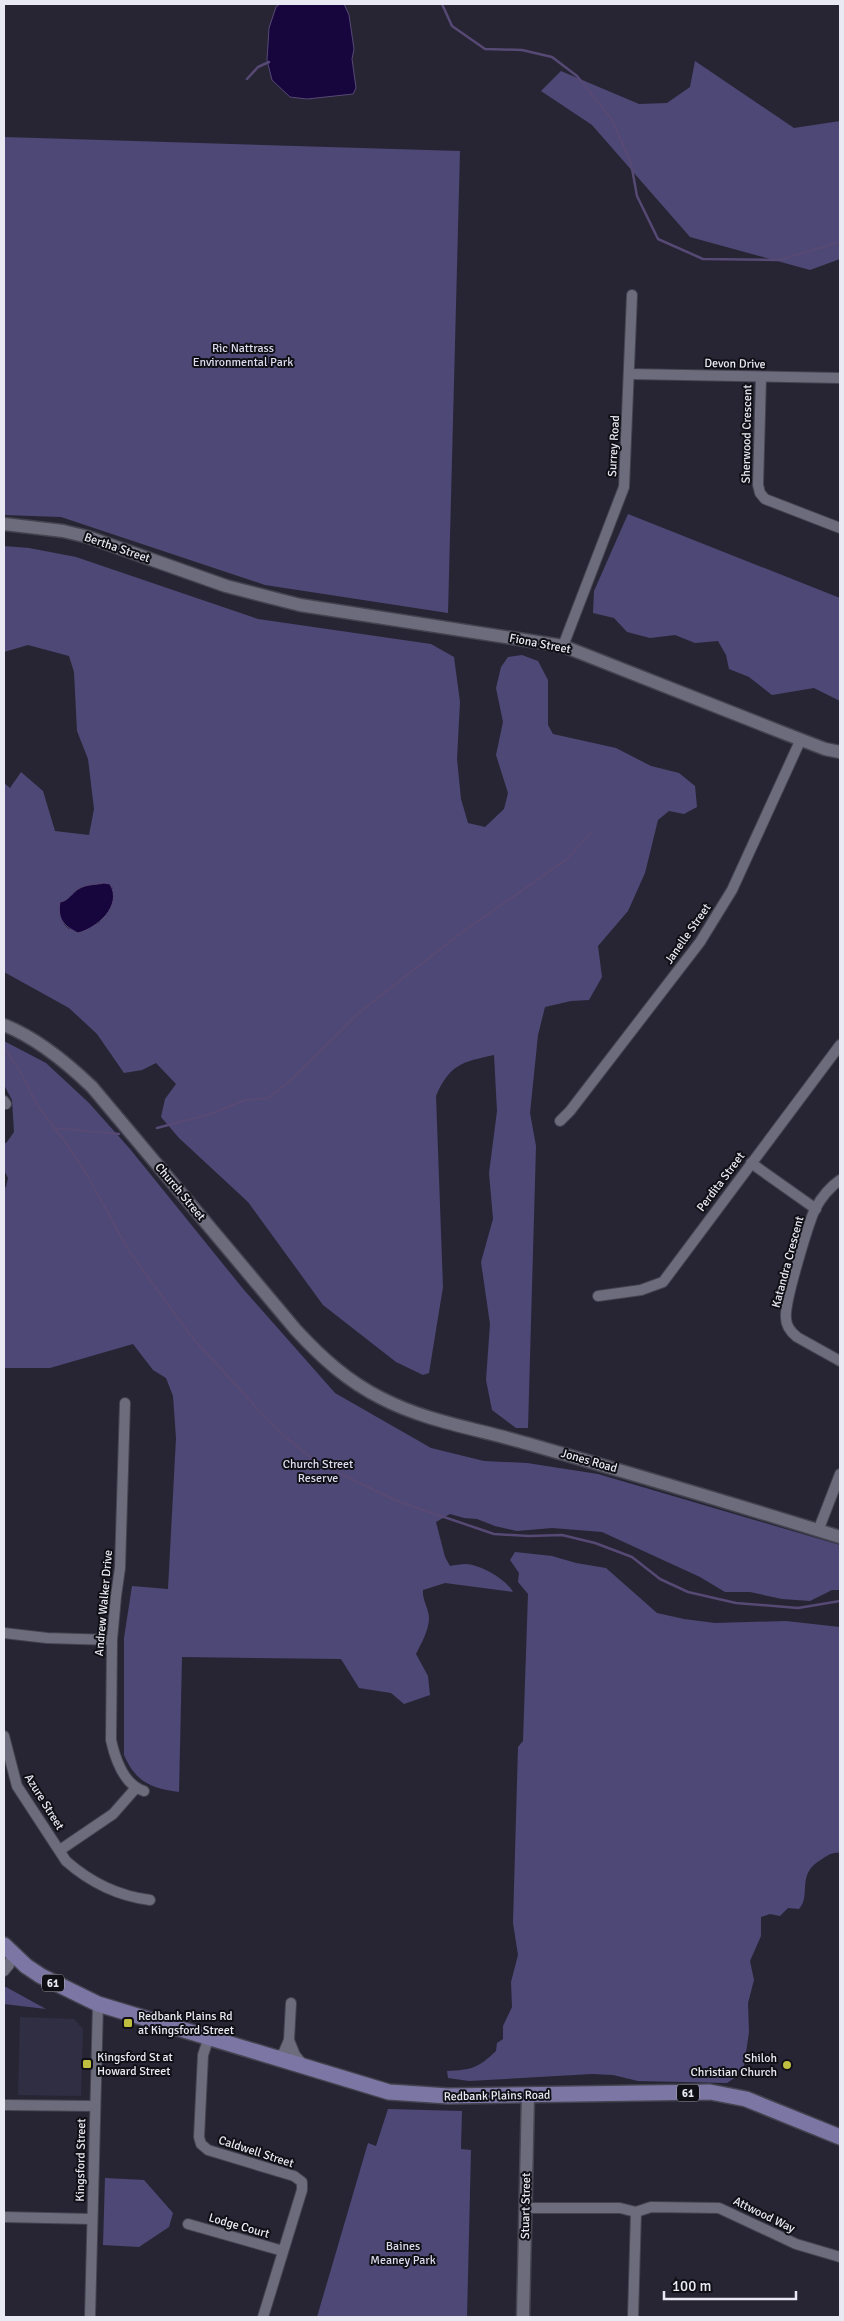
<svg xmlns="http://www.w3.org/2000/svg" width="844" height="2321" font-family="Signika,sans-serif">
	<rect width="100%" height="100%" fill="#272534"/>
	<polygon fill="#302e43" points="20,2017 74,2019 83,2029 81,2096 18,2095"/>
	<g fill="#4e4876" fill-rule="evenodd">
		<polygon points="695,61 794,128 840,121 840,259 810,270 690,237 592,125 541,91 561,71 639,104 667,103 690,87"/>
		<polygon points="4,137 460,151 448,613 265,585 61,517 4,515"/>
		<polygon points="628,514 840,598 840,701 814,688 772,695 749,677 729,669 726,655 718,641 695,643 675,635 650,638 627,632 614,618 593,613 594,591"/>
		<path d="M4,546L29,548L76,557L258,619L431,644L454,657L460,702L457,759L461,799L468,823L485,827L504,809L508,793L496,755L503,722L496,688L501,667L508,657L522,655L538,661L548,680V725L553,734L616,748L651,766L679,773L695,786L697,807L684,814L669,811L658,820L645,873L628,911L598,946L602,977L589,1000L571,1001L545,1007L538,1035L530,1113L536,1146L528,1428H516L492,1410L486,1380L490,1324L481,1262L493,1219L489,1173L497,1111L494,1055C462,1062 450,1064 436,1096L443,1287L429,1373L423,1375L396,1362L323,1305L248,1202L179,1138L161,1117L165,1099L176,1084L156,1063L142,1070L124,1073L97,1034L69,1008L4,972V783L10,788L21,772L43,791L55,831L89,835L94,809L88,759L77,731L74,672L69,656L28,645L4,652ZM104,883L113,888V903L99,923L69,929C59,921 60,914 60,902C69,901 72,892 80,888C88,884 95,885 104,883Z"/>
		<path d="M4,1041L46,1063L89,1103L130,1149L244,1290L335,1393L431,1448L484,1461L527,1463L598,1474L840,1545V1590H832L810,1601L782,1599L750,1592H725L700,1577L602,1532L552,1528L517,1531L495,1526L477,1519L464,1518L450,1514L436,1522L445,1557L450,1566C455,1565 461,1564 466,1564C481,1565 506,1579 513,1592L445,1583L423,1590C422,1600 429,1609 429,1618C429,1630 421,1644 416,1654L428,1676L430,1695L404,1704L391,1693L359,1688L341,1659L182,1657L179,1792C150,1788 136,1782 124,1755V1638L132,1586L168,1589L176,1438L173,1396L166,1378L153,1370L133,1344L50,1368H4V1188L6,1187L8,1178L4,1170V1144L7,1142L14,1132L12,1100L4,1085Z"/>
		<path d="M515,1552L552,1556L576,1563L606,1568L657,1613L684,1619L715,1623L786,1621L840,1627V1853C833,1852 828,1855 822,1859C795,1874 812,1895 799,1909L788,1908L780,1916L770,1914L761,1917V1936L750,1961L754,1980L748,2003L749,2032L743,2072L727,2083L638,2081L613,2075L592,2074L469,2081L448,2078L447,2071C472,2070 478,2068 496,2051L497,2043L503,2039V2026L512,2007L511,1982L518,1955L513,1923L518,1747L523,1741L528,1594L518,1582L519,1573L510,1560Z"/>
		<polygon points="4,1987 6,1987 46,2009 4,2004"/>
		<polygon points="388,2109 462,2111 461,2149 471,2150 467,2317 317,2317 368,2143 376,2146"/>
		<polygon points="105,2178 144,2180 173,2213 169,2227 139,2247 103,2245"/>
	</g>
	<g fill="#17053e" stroke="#564974">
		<polygon points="280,4 344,4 349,15 354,49 352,59 356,88 353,94 307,99 290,97 272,80 267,60 269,28 276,7"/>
		<path d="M104,883L110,884C123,906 97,928 78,933C64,926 57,919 60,902C69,901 72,892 80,888C88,884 95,885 104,883Z"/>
	</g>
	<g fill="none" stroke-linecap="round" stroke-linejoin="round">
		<g stroke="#564974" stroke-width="2.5">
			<polyline points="442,4 452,26 485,49 522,50 552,57 577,76 611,118 631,163 637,196 658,239 703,259 779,260 840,242"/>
			<polyline points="247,79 258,67 269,62"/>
			<polyline points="4,1047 21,1073 39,1108 66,1143 87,1175 129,1251 191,1336 275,1428 316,1462 397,1501 494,1534 529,1536 562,1535 595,1543 632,1557 660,1579 688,1592 736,1603 798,1608 840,1601"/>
			<polyline points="53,1128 119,1134"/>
			<polyline points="157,1128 210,1114 245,1100 268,1098 291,1080 361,1011 461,933 567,859 591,833"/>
		</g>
		<g stroke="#44434f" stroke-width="12">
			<g id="minor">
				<polyline points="629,374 840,378"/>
				<polyline points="761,377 758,485 760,493 765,499 840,528"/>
				<polyline points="563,646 624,487 632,295"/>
				<polyline points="4,1101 6,1104"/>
				<polyline points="560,1121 570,1111 700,942 732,890 801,739"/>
				<polyline points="751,1163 816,1209"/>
				<path d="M840,1180C830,1187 821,1198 815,1209C808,1225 784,1303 786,1318C786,1326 792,1333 797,1337L840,1361"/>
				<polyline points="598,1296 641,1290 663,1282 840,1045"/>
				<path d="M125,1403L120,1568L116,1596L112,1640L111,1740C115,1758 124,1785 144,1791"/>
				<polyline points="818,1531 840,1474"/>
				<polyline points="4,1633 47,1638 112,1640"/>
				<path d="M4,1736L17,1786L66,1861C91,1883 118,1896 150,1900"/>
				<polyline points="60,1850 113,1814 135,1789"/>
				<polyline points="4,1971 9,1965 12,1954"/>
				<polyline points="209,2037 203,2055 199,2137 201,2144 208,2150 294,2176 302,2182 302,2190 263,2317"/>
				<polyline points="289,2040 291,2003"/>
				<polyline points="273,2057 283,2054 289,2040 295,2055 304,2066"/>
				<polyline points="4,2105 95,2106"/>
				<polyline points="526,2208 620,2208 636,2212 651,2207 719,2208 796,2244 840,2257"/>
				<polyline points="4,2217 92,2219"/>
				<polyline points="188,2224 283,2251"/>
				<polyline points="90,2317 98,2004"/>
				<polyline points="633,2317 636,2212"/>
			</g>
		</g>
		<g stroke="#44434f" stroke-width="15">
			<g id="tertiary">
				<polyline points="4,524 63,531 88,537 226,586 300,605 563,646 781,732 825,749 840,752"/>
				<path d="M4,1025C37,1038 66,1062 92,1087L296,1330C321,1357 347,1381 381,1398C427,1422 479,1429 529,1444C633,1474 737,1505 840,1537"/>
				<polyline points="523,2317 528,2095"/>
			</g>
		</g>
		<g stroke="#44434f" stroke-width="18">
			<polyline id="primary" points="4,1945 26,1966 41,1976 98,2004 389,2092 448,2096 710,2092 746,2099 840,2137"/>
		</g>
		<use href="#minor" stroke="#6d6c7d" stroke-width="10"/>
		<use href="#tertiary" stroke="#6d6c7d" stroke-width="12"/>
		<use href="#primary" stroke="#7c76a5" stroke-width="15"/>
	</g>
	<g fill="#bfbe41" stroke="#100f16" stroke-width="2">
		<rect x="123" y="2018" width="10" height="10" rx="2.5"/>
		<rect x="82" y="2059" width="10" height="10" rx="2.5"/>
		<circle cx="787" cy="2065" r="5"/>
	</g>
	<g text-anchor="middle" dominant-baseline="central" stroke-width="4" stroke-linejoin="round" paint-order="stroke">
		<g fill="#100f16" stroke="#a8a8b1" stroke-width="1">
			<rect x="42" y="1974.5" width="22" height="17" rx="4"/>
			<rect x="677" y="2084.5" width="22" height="17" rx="4"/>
		</g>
		<g font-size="11" font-weight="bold" fill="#e9e9f3">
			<text x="53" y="1983">61</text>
			<text x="688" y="2093">61</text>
		</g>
		<g font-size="12" fill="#dddcef" stroke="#100f16">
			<text x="243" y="348">Ric Nattrass<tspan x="243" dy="14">Environmental Park</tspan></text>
			<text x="318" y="1464">Church Street<tspan x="318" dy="14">Reserve</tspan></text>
			<text x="403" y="2246">Baines<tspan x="403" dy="14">Meaney Park</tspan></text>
		</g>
		<g font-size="12" fill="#e9e9f3" stroke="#100f16">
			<text transform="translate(735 364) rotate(1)">Devon Drive</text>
			<text transform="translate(747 434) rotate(-89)">Sherwood Crescent</text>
			<text transform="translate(614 446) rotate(-87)">Surrey Road</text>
			<text transform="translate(117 548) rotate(19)">Bertha Street</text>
			<text transform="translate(540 644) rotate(11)">Fiona Street</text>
			<text transform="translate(688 934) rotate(-55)">Janelle Street</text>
			<text transform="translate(721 1182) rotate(-53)">Perdita Street</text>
			<text transform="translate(180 1192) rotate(50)">Church Street</text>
			<text transform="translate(788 1262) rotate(-75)">Katandra Crescent</text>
			<text transform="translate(589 1461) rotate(16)">Jones Road</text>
			<text transform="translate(104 1603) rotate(-85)">Andrew Walker Drive</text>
			<text transform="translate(44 1802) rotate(58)">Azure Street</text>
			<text transform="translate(497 2096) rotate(-1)">Redbank Plains Road</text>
			<text transform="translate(256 2152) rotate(18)">Caldwell Street</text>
			<text transform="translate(81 2160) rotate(-89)">Kingsford Street</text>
			<text transform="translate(526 2206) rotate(-89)">Stuart Street</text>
			<text transform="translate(764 2215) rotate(26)">Attwood Way</text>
			<text transform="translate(239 2226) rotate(16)">Lodge Court</text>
		</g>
		<g font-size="12" fill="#e9e9f3" stroke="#100f16" text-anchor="start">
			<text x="138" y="2016">Redbank Plains Rd<tspan x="138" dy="14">at Kingsford Street</tspan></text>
			<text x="97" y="2057">Kingsford St at<tspan x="97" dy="14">Howard Street</tspan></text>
			<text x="777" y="2058" text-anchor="end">Shiloh<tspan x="777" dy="14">Christian Church</tspan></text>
		</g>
	</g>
	<rect width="844" height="2321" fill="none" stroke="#e9e9f3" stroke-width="10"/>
	<path d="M664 2291v8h132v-8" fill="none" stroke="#e9e9f3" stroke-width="2.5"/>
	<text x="672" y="2291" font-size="15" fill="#e9e9f3" stroke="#100f16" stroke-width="4" paint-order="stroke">100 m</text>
</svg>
